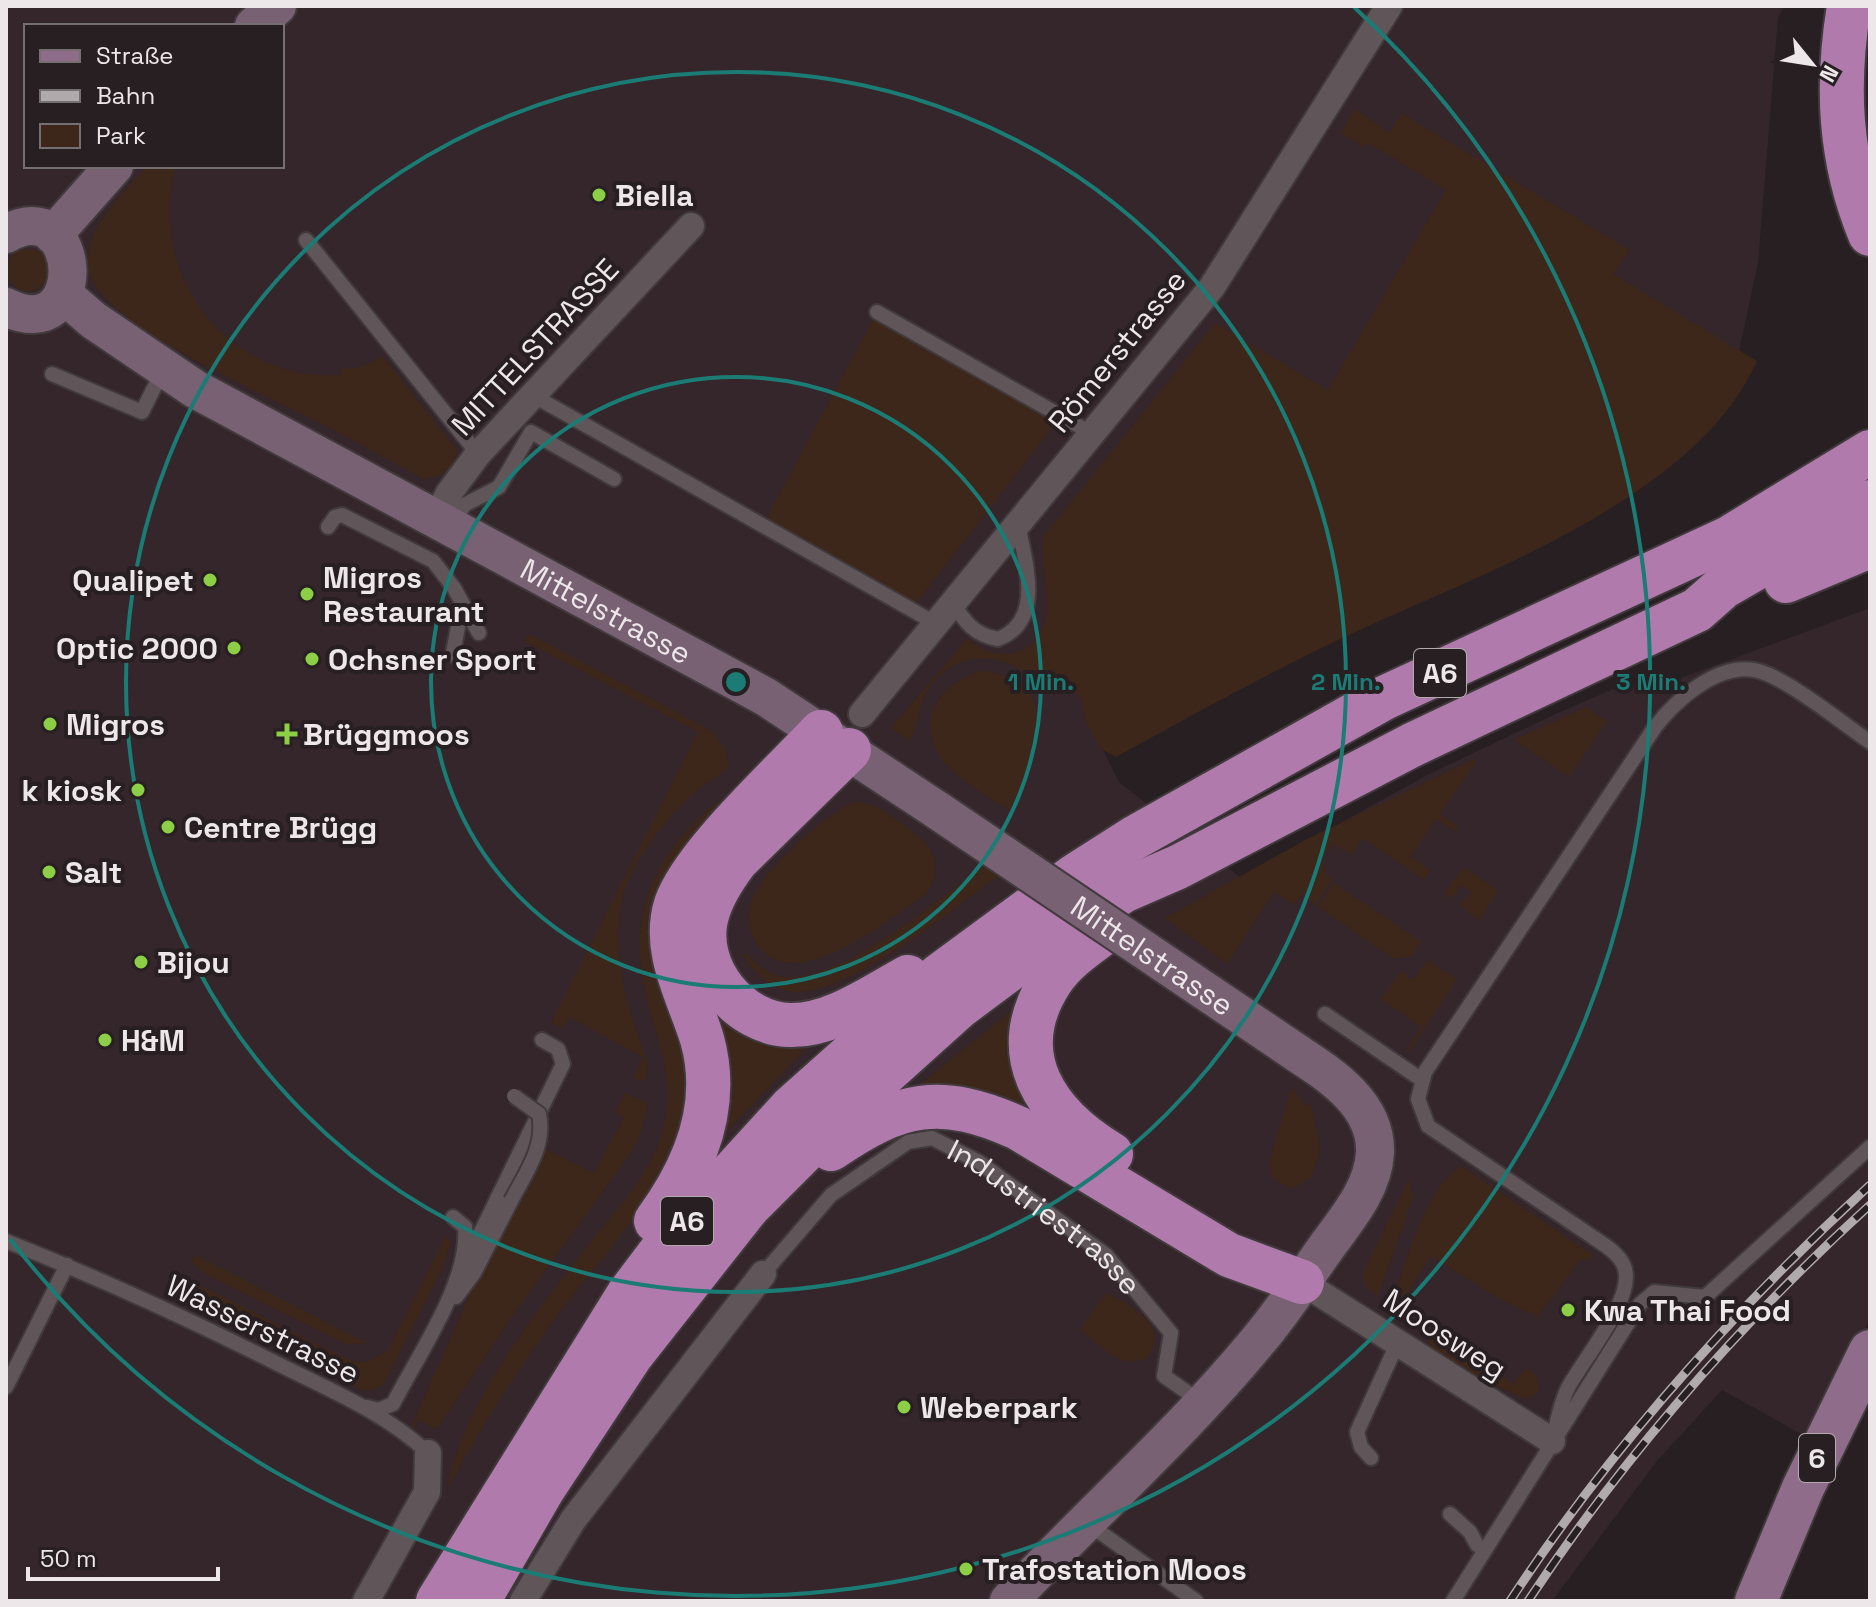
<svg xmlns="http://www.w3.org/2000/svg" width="1876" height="1607" font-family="'Space Grotesk',sans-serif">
	<rect width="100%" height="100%" fill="#271f22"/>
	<path fill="#35262b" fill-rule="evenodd" d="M6,6H1784L1778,18L1758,263L1736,366L1083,710L1119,782L1241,878L1427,775L1560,712L1618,687L1678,679L1870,608V1319L1812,1440L1722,1390L1657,1461L1552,1601H6ZM26,26H282V166H26Z"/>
	<g fill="#3d261a">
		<path d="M1355,109L1389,133L1401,113L1630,250L1613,274L1757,361C1696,499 1482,573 1353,633C1272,671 1194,714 1116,757L1101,749L1084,718L1082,700L1069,686L1055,679L1043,690C1016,651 955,646 928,690C917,707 920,725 909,741L891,728L967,639C983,651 1000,659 1020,651C1066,631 1038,573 1043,537L1215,323L1328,390L1446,190L1368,143L1364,147L1341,133Z"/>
		<path d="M148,166H175C147,274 226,383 342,375L338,369L357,368L383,357L456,449L455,462L442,474L425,480C388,460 351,438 312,419C267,395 95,322 88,268C84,228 123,193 148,166Z"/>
		<circle cx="28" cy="270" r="21"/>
		<polygon points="877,312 1061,416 911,610 762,527"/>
		<path d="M530,634L712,731L726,750L729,767C717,778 701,785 690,797C667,818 644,847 631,875C606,924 621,987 638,1036C642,1048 653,1071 644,1081L633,1078L643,1057L569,1017L562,1028L551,1023L698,732L524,641Z"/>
		<path d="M982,671C1071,680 1031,762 1012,812C992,799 968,786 951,769C910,730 934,684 982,671Z"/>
		<polygon points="1586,707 1607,721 1569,777 1514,740"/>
		<polygon points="1474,759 1476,762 1440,814 1458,826 1455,831 1436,819 1411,856 1430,870 1424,880 1366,840 1361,839 1352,854 1332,844 1321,860 1326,869 1324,872 1332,880 1315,906 1304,894 1293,904 1274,892 1227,964 1165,918 1307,839"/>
		<path d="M750,780L660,985C670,1020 687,1053 686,1091C684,1178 600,1256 551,1324C513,1376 478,1433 447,1489C462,1404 536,1312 589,1244C614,1212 647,1179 660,1139C680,1082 657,1045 645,991C623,896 672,827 750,780Z"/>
		<path d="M854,802C873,802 884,811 899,822C927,840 948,860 927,893C894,917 845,955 805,962C788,965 773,962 761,949C750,937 746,919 751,903C761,872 824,815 854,802Z"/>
		<path d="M983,867L998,876C953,908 852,994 796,992C771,991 756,975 743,955L746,953C756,965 771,976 787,977C843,981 938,899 983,867Z"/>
		<polygon points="1464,867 1498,891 1479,921 1460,905 1472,892 1461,885 1452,898 1444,893"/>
		<polygon points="1334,883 1421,941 1411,957 1394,959 1318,907"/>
		<polygon points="1428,960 1457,979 1409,1052 1406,1050 1421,1027 1381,999 1401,971 1413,980"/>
		<polygon points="1025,1000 1056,1129 913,1090"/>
		<polygon points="716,1011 773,1044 807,1048 719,1139"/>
		<polygon points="1292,1087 1305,1106 1311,1103 1320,1150 1311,1178 1291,1189 1272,1178 1269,1162"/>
		<polygon points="625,1093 648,1103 642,1129 630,1154 511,1318 437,1429 419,1420 413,1430 410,1429 476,1281 543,1148 594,1173 624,1118 615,1112"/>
		<path d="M1461,1166L1593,1255L1589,1261L1582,1258L1537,1317L1496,1297L1431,1256L1396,1311L1513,1384L1525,1369L1536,1374L1540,1391L1527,1399L1483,1381L1431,1348L1424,1333L1389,1311C1404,1270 1423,1190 1461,1166Z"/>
		<polygon points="1409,1179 1413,1197 1378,1296 1364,1285 1363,1273"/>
		<polygon points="446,1235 451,1242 441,1271 384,1384 373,1390 361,1390 174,1297 184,1277 351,1361 368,1362 388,1350"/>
		<polygon points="195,1255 368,1343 346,1344 207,1275 191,1262"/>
		<path d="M1106,1293C1131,1306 1172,1324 1147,1358C1120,1370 1101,1346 1080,1330Z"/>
	</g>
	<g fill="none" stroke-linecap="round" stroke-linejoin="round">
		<g stroke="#413a3c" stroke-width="18">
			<g id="service">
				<polyline points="306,240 478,454"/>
				<polyline points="877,312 1091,433"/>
				<polyline points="52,374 142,412 163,370"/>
				<polyline points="534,396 935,623"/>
				<polyline points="328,527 335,517 342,515 433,561 454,588 479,633"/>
				<polyline points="452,527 464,505 499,487 531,432 614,479"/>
				<path d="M952,602C965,622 974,635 998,639C1045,621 1025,562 1018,524"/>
				<polyline points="462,606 453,653 463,664"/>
				<polyline points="1325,1014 1422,1080"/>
				<path d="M6,1241C99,1278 191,1320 280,1365C330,1390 387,1414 428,1453"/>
				<path id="s1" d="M763,1274L831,1195L908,1142L932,1138L979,1162L1106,1255L1171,1333L1164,1376L1201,1402"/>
				<polyline points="459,1277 563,1064 558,1049 542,1040"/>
				<polyline points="456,1297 474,1273 511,1201"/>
				<polyline points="6,1387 67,1265"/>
				<path d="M367,1407L378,1410L393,1404C418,1355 470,1281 465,1227L453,1217"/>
				<path d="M1552,1441C1557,1424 1560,1403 1568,1388C1583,1359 1637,1297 1624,1266C1618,1251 1599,1242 1587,1233L1428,1126L1418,1099L1425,1072L1655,727C1676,700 1716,664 1754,670C1784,675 1843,724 1870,742"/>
				<polyline points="1371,1458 1361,1447 1357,1432 1398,1342"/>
				<polyline points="1450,1514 1470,1532 1477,1545"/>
				<polyline points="1086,1522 1196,1601"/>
				<polyline points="1453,1601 1640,1304 1654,1292 1705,1297 1870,1147"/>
			</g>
		</g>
		<g stroke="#413a3c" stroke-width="30">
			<g id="minor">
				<polyline points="436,518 449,493 478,454 691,226"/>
				<polyline points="862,714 1212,287 1389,6"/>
				<polyline points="1302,1282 1552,1441"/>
				<polyline points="366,1601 427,1492 428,1453"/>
				<polyline points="523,1601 573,1520 763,1274"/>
			</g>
		</g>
		<g stroke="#413a3c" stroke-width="42">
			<g id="secondary">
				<polyline points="254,26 277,6"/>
				<path d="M6,234C84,189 92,349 6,307"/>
				<polyline points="53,235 114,166"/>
				<path id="s2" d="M63,294L93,320L195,389L766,697L937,810"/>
				<path d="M1009,1601C1090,1514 1181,1434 1257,1342C1282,1313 1303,1280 1325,1249C1345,1221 1373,1190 1375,1153C1377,1105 1332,1076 1297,1053"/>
			</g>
		</g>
		<g stroke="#413a3c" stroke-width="46">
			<polyline id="primary" points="1756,1601 1803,1488 1870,1351"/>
		</g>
		<g stroke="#413a3c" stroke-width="48">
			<g id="motorway">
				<path d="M1849,6C1836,85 1839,159 1870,234"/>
				<polyline points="1786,581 1870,546"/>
				<path d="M849,750L737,860C724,877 711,897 706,919C695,969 739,1024 790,1025C831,1026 873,996 908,977"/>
				<path d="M1105,932C1086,946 1064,961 1051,981C1003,1055 1047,1115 1111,1154"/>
				<path d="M831,1149C899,1102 941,1093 1018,1128L1229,1255L1302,1282"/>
				<path d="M656,1221C695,1168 721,1106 702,1039C689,996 661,950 676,904C693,855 783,773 821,732"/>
				<polyline points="438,1601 628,1295 665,1246 791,1108 940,975 1076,875 1134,838 1384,698 1729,538 1870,452"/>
				<polyline points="478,1601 543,1489 632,1354 748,1207 850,1105 960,1006 1053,937 1123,891 1178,867 1412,745 1697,610 1723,587 1870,502"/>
			</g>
		</g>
		<use href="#service" stroke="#605659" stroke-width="14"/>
		<use href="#minor" stroke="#605659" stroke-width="26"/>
		<use href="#secondary" stroke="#786172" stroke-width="38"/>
		<use href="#primary" stroke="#906c8b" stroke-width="42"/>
		<use href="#motorway" stroke="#b07aad" stroke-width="44"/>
		<g stroke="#b0aaac" stroke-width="9">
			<g id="rail">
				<path d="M1510,1601C1611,1447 1735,1309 1870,1185"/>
				<path d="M1528,1601C1624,1456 1741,1322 1870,1205"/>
			</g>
		</g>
		<use href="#rail" stroke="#271f22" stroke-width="6" stroke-dasharray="18" stroke-linecap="butt"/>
		<g stroke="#413a3c" stroke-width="18" stroke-linecap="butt">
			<path id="service-bridge" d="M511,1201C525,1174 546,1146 539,1114L514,1096"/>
		</g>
		<g stroke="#413a3c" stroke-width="42" stroke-linecap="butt">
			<g id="secondary-bridge">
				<path id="s3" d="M937,810L1297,1053"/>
			</g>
		</g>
		<use href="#service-bridge" stroke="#605659" stroke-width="14"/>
		<use href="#secondary-bridge" stroke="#786172" stroke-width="38"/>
	</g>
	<g fill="none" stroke="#1a7c74" stroke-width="4">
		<circle cx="736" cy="682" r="305"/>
		<circle cx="736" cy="682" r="610"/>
		<path d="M1354 7A915 915 0 1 1 10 1239"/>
	</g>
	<g fill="#8cce45" stroke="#271f22" stroke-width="3">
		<circle cx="599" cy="195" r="8"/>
		<circle cx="210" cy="580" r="8"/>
		<circle cx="307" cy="594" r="8"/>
		<circle cx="234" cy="648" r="8"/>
		<circle cx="312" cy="659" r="8"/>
		<circle cx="50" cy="724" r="8"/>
		<path d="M283 722h8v8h8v8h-8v8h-8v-8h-8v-8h8z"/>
		<circle cx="138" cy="790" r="8"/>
		<circle cx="168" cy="827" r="8"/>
		<circle cx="49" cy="872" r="8"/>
		<circle cx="141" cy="962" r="8"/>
		<circle cx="105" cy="1040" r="8"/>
		<circle cx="1568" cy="1310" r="8"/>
		<circle cx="904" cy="1407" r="8"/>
		<circle cx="966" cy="1569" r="8"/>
	</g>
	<g text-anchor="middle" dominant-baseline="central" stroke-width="8" stroke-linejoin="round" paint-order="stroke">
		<g fill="#271f22" stroke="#b2abad" stroke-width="2">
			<rect x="1414" y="649" width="52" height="48" rx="6"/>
			<rect x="661" y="1197" width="52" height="48" rx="6"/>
			<rect x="1799" y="1434" width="36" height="48" rx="6"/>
		</g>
		<g font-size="28" font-weight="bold" fill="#ede7e9">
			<text x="1440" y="673">A6</text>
			<text x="687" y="1221">A6</text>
			<text x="1817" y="1458">6</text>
		</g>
		<g font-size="30" font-weight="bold" fill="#ede7e9" stroke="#271f22" text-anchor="start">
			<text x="615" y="195">Biella</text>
			<text x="323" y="577">Migros<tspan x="323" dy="34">Restaurant</tspan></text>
			<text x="194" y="580" text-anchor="end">Qualipet</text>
			<text x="218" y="648" text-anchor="end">Optic 2000</text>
			<text x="328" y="659">Ochsner Sport</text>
			<text x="66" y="724">Migros</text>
			<text x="303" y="734">Brüggmoos</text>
			<text x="122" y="790" text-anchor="end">k kiosk</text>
			<text x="184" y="827">Centre Brügg</text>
			<text x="65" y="872">Salt</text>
			<text x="157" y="962">Bijou</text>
			<text x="121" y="1040">H&amp;M</text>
			<text x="1584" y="1310">Kwa Thai Food</text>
			<text x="920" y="1407">Weberpark</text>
			<text x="982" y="1569">Trafostation Moos</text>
		</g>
		<g font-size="30" fill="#ede7e9" stroke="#271f22">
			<text transform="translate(535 347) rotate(-47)">MITTELSTRASSE</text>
			<text transform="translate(1117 351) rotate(-51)">Römerstrasse</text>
			<text stroke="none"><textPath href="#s2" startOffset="630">Mittelstrasse</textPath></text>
			<text stroke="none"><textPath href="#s3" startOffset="260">Mittelstrasse</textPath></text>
			<text stroke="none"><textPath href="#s1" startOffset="360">Industriestrasse</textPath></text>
			<text transform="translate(263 1329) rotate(26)">Wasserstrasse</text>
			<text transform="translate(1445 1334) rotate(33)">Moosweg</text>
		</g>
	</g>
	<circle cx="736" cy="682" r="12" fill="#1a7c74" stroke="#271f22" stroke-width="4"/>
	<g font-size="24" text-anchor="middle" font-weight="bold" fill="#1a7c74" stroke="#271f22" stroke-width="8" stroke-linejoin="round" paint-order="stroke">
		<text x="1041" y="690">1 Min.</text>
		<text x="1346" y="690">2 Min.</text>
		<text x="1651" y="690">3 Min.</text>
	</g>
	<rect width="1876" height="1607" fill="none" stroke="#ede7e9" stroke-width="16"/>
	<rect x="24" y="24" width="260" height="144" fill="#271f22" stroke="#766f72" stroke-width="2"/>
	<rect x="40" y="50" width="40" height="12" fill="#906c8b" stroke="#766f72" stroke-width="2"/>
	<text x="96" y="64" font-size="24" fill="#ede7e9">Straße</text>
	<rect x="40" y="90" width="40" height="12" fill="#b0aaac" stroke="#766f72" stroke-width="2"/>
	<text x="96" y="104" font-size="24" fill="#ede7e9">Bahn</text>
	<rect x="40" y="124" width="40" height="24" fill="#3d261a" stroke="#766f72" stroke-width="2"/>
	<text x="96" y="144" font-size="24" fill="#ede7e9">Park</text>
	<g transform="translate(1812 64) rotate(120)" stroke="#271f22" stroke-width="6" paint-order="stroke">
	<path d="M0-6L14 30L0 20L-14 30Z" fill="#ede7e9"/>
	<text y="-12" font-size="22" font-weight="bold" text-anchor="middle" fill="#ede7e9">N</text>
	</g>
	<path d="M28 1567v12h190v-12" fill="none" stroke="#ede7e9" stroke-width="4"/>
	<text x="40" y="1567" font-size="24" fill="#ede7e9" stroke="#271f22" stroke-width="6" paint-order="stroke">50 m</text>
</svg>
